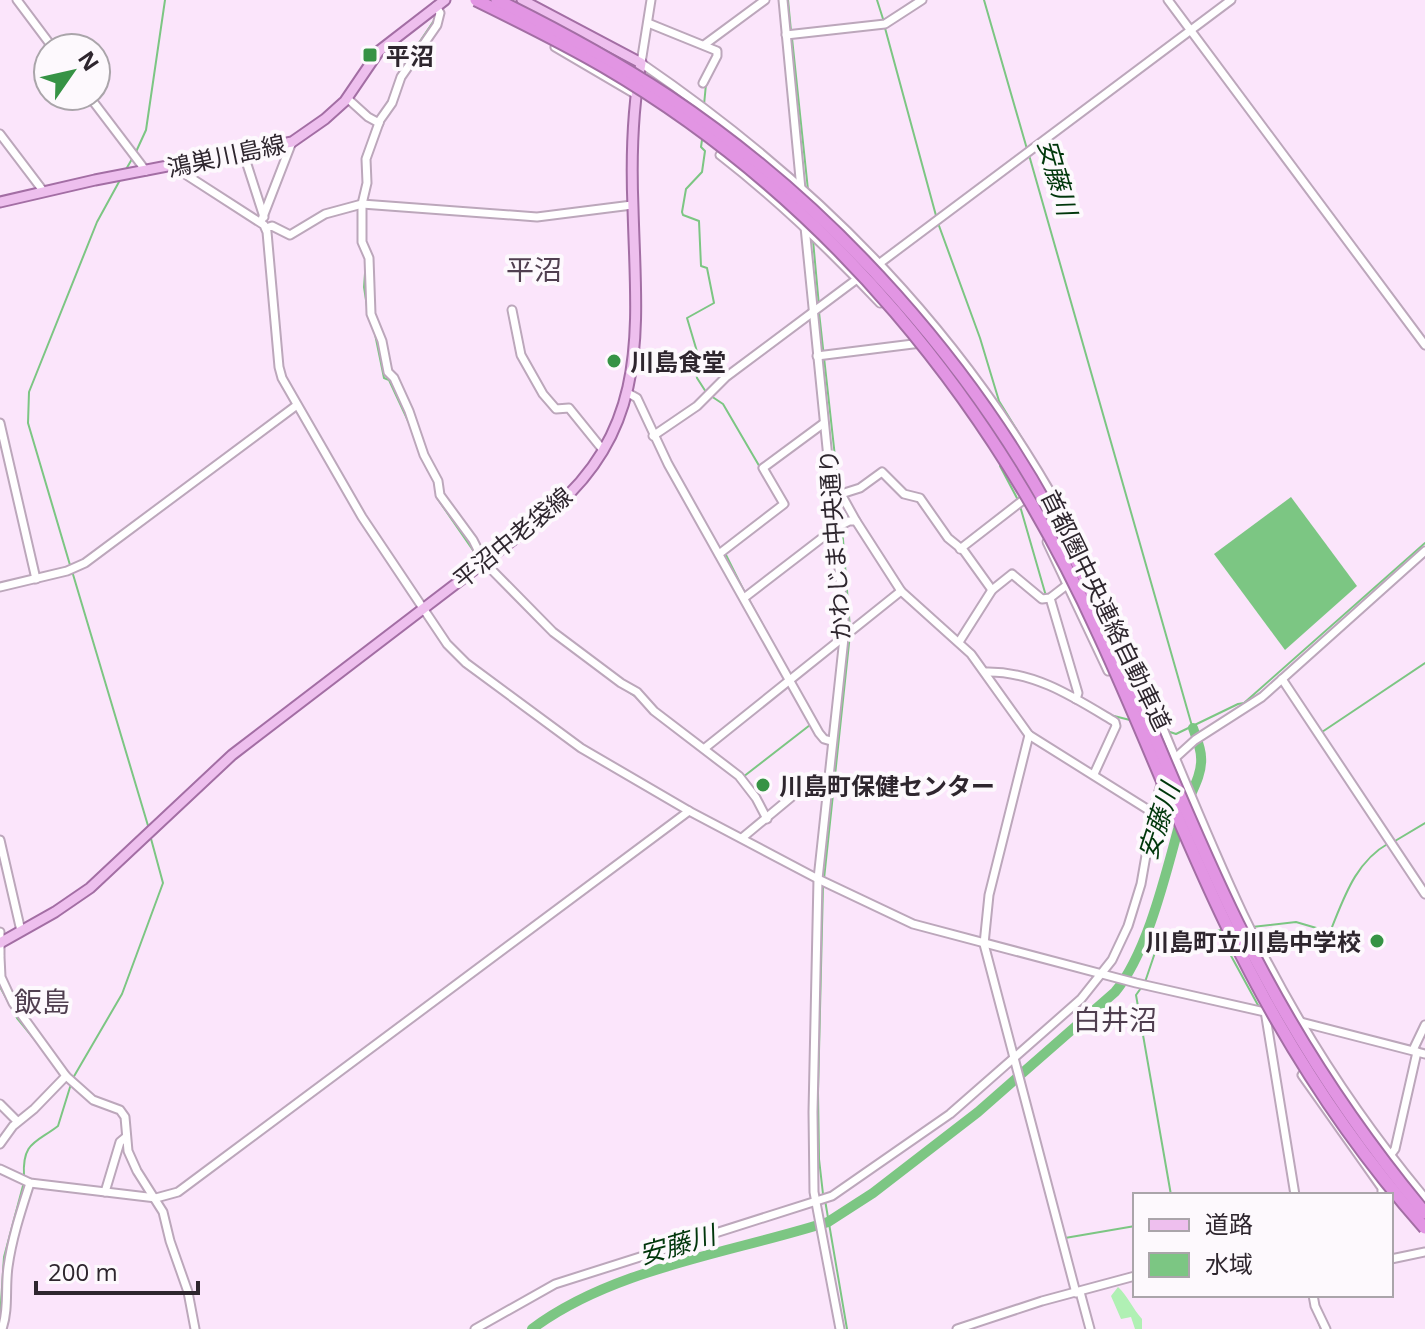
<svg xmlns="http://www.w3.org/2000/svg" width="1425" height="1329" font-family="'Open Sans','Noto Sans JP',sans-serif">
	<rect width="100%" height="100%" fill="#fbe5fb"/>
	<path fill="#b0f0b4" d="M1118,1287C1127,1295 1133,1309 1142,1319V1329H1135L1131,1317L1121,1319L1111,1296Z"/>
	<polygon fill="#7cc683" points="1291,497 1357,586 1285,650 1214,554"/>
	<g fill="none" stroke-linecap="round" stroke-linejoin="round">
		<g stroke="#7cc683" stroke-width="2">
			<polyline points="788,0 791,31"/>
			<polyline points="877,0 884,22"/>
			<polyline points="984,0 1027,149"/>
			<polyline points="885,28 938,223 980,338 999,401 1028,448"/>
			<polyline points="792,38 808,190"/>
			<polyline points="704,105 706,84"/>
			<polyline points="379,116 389,100 400,71 435,19"/>
			<polyline points="702,140 701,147 705,151 702,172 686,189 682,212 683,215 699,221 701,266 707,268 714,303 687,318 701,365 696,372 697,378 706,392"/>
			<polyline points="135,154 146,130 165,0"/>
			<polyline points="1029,155 1192,726"/>
			<polyline points="363,165 362,158 376,122"/>
			<polyline points="125,171 132,159"/>
			<polyline points="813,240 819,306"/>
			<polyline points="359,241 366,260 364,287 368,313"/>
			<polyline points="819,312 839,493"/>
			<polyline points="375,334 384,378 389,380 409,423"/>
			<polyline points="711,396 723,404 761,469"/>
			<polyline points="423,459 428,471"/>
			<polyline points="1003,465 1000,466 1018,500"/>
			<polyline points="434,480 437,498 477,556"/>
			<polyline points="839,499 841,521"/>
			<polyline points="1020,506 1046,596"/>
			<polyline points="842,527 850,628"/>
			<polyline points="725,553 745,593"/>
			<polyline points="70,565 28,423 29,392 97,222 120,180"/>
			<polyline points="72,571 149,829"/>
			<polyline points="748,598 816,722"/>
			<polyline points="1070,679 1075,692"/>
			<polyline points="1286,679 1322,732 1425,663"/>
			<polyline points="614,682 636,697 652,713"/>
			<polyline points="1110,715 1130,720"/>
			<polyline points="657,717 683,738"/>
			<polyline points="1167,731 1176,734 1238,704 1244,703 1425,543"/>
			<polyline points="743,777 810,725"/>
			<polyline points="1395,841 1425,823"/>
			<polyline points="824,879 850,634"/>
			<polyline points="823,885 818,1093 819,1159 823,1194"/>
			<path d="M1252,927L1296,922L1330,932C1344,898 1355,862 1389,843"/>
			<polyline points="1146,932 1162,930 1194,936 1221,930"/>
			<polyline points="1218,932 1259,1007"/>
			<polyline points="1145,982 1162,932"/>
			<polyline points="0,987 17,1018 44,1051"/>
			<polyline points="1141,988 1136,995 1171,1195"/>
			<polyline points="73,1078 122,994 163,883 150,835"/>
			<path d="M24,1176C22,1142 36,1143 58,1126L71,1084"/>
			<polyline points="825,1200 847,1329"/>
			<polyline points="1066,1242 1065,1238 1135,1226"/>
			<polyline points="0,1318 4,1257 24,1182"/>
			<polyline points="1317,1319 1321,1329"/>
		</g>
		<path stroke="#7cc683" stroke-width="10" d="M532,1329C613,1268 731,1253 828,1222L873,1193L978,1112L1115,992C1149,951 1167,868 1182,815C1188,797 1203,776 1201,757C1201,748 1196,737 1193,728"/>
		<g stroke="#bca7bb" stroke-width="11">
			<g id="minor">
				<polyline points="17,0 53,48"/>
				<path d="M651,0L641,63C822,187 966,334 1071,529C1138,653 1183,787 1243,914C1292,1016 1353,1112 1425,1198"/>
				<polyline points="783,0 801,189"/>
				<polyline points="1168,0 1425,345"/>
				<polyline points="436,6 440,13 437,25 401,77 392,103 380,120 366,159 367,183 362,204 362,242 369,258 371,314 382,341 388,372 394,378 409,411 424,455 438,481 440,495 473,540 484,562 553,632 621,683 637,692 654,711 739,776 756,798 767,819"/>
				<polyline points="648,23 717,51 717,56 703,83"/>
				<polyline points="786,35 885,24 922,0"/>
				<polyline points="558,39 555,47 635,94"/>
				<polyline points="704,45 765,0"/>
				<polyline points="89,96 146,171"/>
				<polyline points="347,98 368,117 379,123"/>
				<polyline points="0,134 44,192"/>
				<path d="M726,148L720,155C778,200 830,250 880,303"/>
				<polyline points="243,152 264,217"/>
				<polyline points="174,167 264,225 267,232 279,367 282,378 362,517 447,644 466,663 581,748 689,811 818,879 913,924 1136,983 1274,1014"/>
				<polyline points="804,217 844,619 844,638 818,879 813,1112 814,1192 840,1329"/>
				<polyline points="261,222 292,142"/>
				<polyline points="266,228 272,226 290,235 325,214 362,204 537,217 632,205"/>
				<polyline points="880,263 1231,0"/>
				<polyline points="512,310 521,355 543,394 556,409 569,408 603,450"/>
				<polyline points="817,356 937,341"/>
				<polyline points="628,393 637,398 668,464 819,733 824,739 831,741"/>
				<polyline points="0,423 36,579"/>
				<polyline points="653,436 697,406 726,377 857,279"/>
				<polyline points="856,521 841,494 860,488 882,472 904,494 920,498 948,538 964,551 992,590"/>
				<polyline points="1047,542 1108,671"/>
				<polyline points="960,549 1040,487"/>
				<polyline points="719,554 784,504 763,468 824,423"/>
				<polyline points="0,587 67,571 85,563 297,405"/>
				<polyline points="744,598 835,528 849,521 856,521 901,591 971,654 1029,735 1155,814"/>
				<polyline points="1050,598 1078,693 1076,699"/>
				<polyline points="959,642 992,590 1012,574 1042,599 1050,598 1085,571"/>
				<path d="M986,672C1035,671 1075,698 1115,722L1116,726L1094,774"/>
				<polyline points="1282,679 1425,894"/>
				<polyline points="1029,735 989,895 984,944 1076,1293"/>
				<polyline points="705,748 901,591"/>
				<polyline points="1173,760 1195,740 1262,697 1425,551"/>
				<polyline points="742,838 807,784 816,780 827,779"/>
				<polyline points="0,840 21,931"/>
				<polyline points="0,932 0,955"/>
				<polyline points="0,957 1,977 13,1003 66,1076 93,1100 120,1110 125,1117 128,1151 137,1171 163,1212 170,1241 188,1292 195,1329"/>
				<polyline points="1265,1011 1295,1195"/>
				<polyline points="1289,1019 1425,1054"/>
				<polyline points="1413,1050 1425,1025"/>
				<polyline points="1307,1069 1302,1075 1382,1188 1382,1195"/>
				<polyline points="0,1104 17,1121"/>
				<polyline points="0,1144 13,1126 34,1109 66,1076"/>
				<polyline points="1389,1157 1395,1149 1417,1052"/>
				<polyline points="0,1169 30,1183 156,1198 178,1192 689,811"/>
				<polyline points="105,1192 120,1142 126,1137"/>
				<polyline points="1391,1259 1425,1252"/>
				<polyline points="1080,1292 1090,1329"/>
				<polyline points="1313,1295 1315,1306 1326,1329"/>
				<path d="M2,1329C9,1309 5,1288 8,1267C12,1238 21,1211 30,1183"/>
				<polyline points="475,1329 555,1284 832,1196 950,1114 1081,999 1112,960 1128,926 1141,884 1155,804 1162,781"/>
				<polyline points="957,1329 1042,1301 1135,1276"/>
			</g>
		</g>
		<g stroke="#a36ea4" stroke-width="13">
			<g id="major">
				<polyline points="0,202 95,180 292,142 325,119 345,101 379,51 445,0"/>
				<path d="M0,943L55,912L90,888L232,755L551,511C652,425 636,326 633,208C631,159 632,111 641,63L522,0"/>
			</g>
		</g>
		<use href="#minor" stroke="#fff" stroke-width="7"/>
		<use href="#major" stroke="#eebfee" stroke-width="9"/>
		<g stroke="#a36ea4" stroke-width="15" stroke-linecap="butt">
			<g id="highway-bridge">
				<path d="M476,0C519,21 562,42 603,66C827,197 993,401 1099,635C1144,732 1181,832 1228,928C1280,1035 1346,1139 1425,1228"/>
				<path d="M497,0C556,29 613,60 668,96C834,207 976,366 1067,543C1131,667 1176,799 1238,924C1289,1028 1351,1124 1425,1213"/>
			</g>
		</g>
		<use href="#highway-bridge" stroke="#e295e3" stroke-width="11"/>
	</g>
	<g fill="#369345" stroke="#fdf9fd" stroke-width="3">
		<rect x="362" y="47" width="16" height="16" rx="4"/>
		<circle cx="614" cy="361" r="8"/>
		<circle cx="763" cy="785" r="8"/>
		<circle cx="1377" cy="941" r="8"/>
	</g>
	<g text-anchor="middle" dominant-baseline="central" stroke-width="8" stroke-linejoin="round" paint-order="stroke">
		<g font-size="24" font-weight="bold" fill="#2e262e" stroke="#fdf9fd" text-anchor="start">
			<text x="386" y="55">平沼</text>
			<text x="630" y="361">川島食堂</text>
			<text x="779" y="785">川島町保健センター</text>
			<text x="1361" y="941" text-anchor="end">川島町立川島中学校</text>
		</g>
		<g font-size="24" fill="#2e262e" stroke="#fdf9fd">
			<text transform="translate(226 155) rotate(-12)">鴻巣川島線</text>
			<text transform="translate(512 537) rotate(-39)">平沼中老袋線</text>
			<text transform="translate(834 545) rotate(-94)">かわじま中央通り</text>
			<text transform="translate(1107 610) rotate(64)">首都圏中央連絡自動車道</text>
		</g>
		<g font-size="26" font-style="italic" fill="#00370b" stroke="#fdf9fd">
			<text transform="translate(1058 177) rotate(74)">安藤川</text>
			<text transform="translate(1158 821) rotate(-72)">安藤川</text>
			<text transform="translate(677 1244) rotate(-16)">安藤川</text>
		</g>
		<g font-size="28" fill="#503f50" stroke="#fdf9fd">
			<text x="534" y="269">平沼</text>
			<text x="42" y="1001">飯島</text>
			<text x="1115" y="1019">白井沼</text>
		</g>
	</g>
	<rect x="1133" y="1193" width="260" height="104" fill="#fdf9fd" stroke="#aaa5aa" stroke-width="2"/>
	<rect x="1149" y="1219" width="40" height="12" fill="#eebfee" stroke="#aaa5aa" stroke-width="2"/>
	<text x="1205" y="1233" font-size="24" fill="#2e262e">道路</text>
	<rect x="1149" y="1253" width="40" height="24" fill="#7cc683" stroke="#aaa5aa" stroke-width="2"/>
	<text x="1205" y="1273" font-size="24" fill="#2e262e">水域</text>
	<g transform="translate(72 72) rotate(56)"><circle r="38" fill="#fdf9fd" stroke="#aaa5aa" stroke-width="2"/>
	<path d="M0-6L14 30L0 20L-14 30Z" fill="#369345"/>
	<text y="-12" font-size="22" font-weight="bold" text-anchor="middle" fill="#2e262e">N</text>
	</g>
	<path d="M36 1281v12h162v-12" fill="none" stroke="#2e262e" stroke-width="4"/>
	<text x="48" y="1281" font-size="24" fill="#2e262e" stroke="#fdf9fd" stroke-width="6" paint-order="stroke">200 m</text>
</svg>
